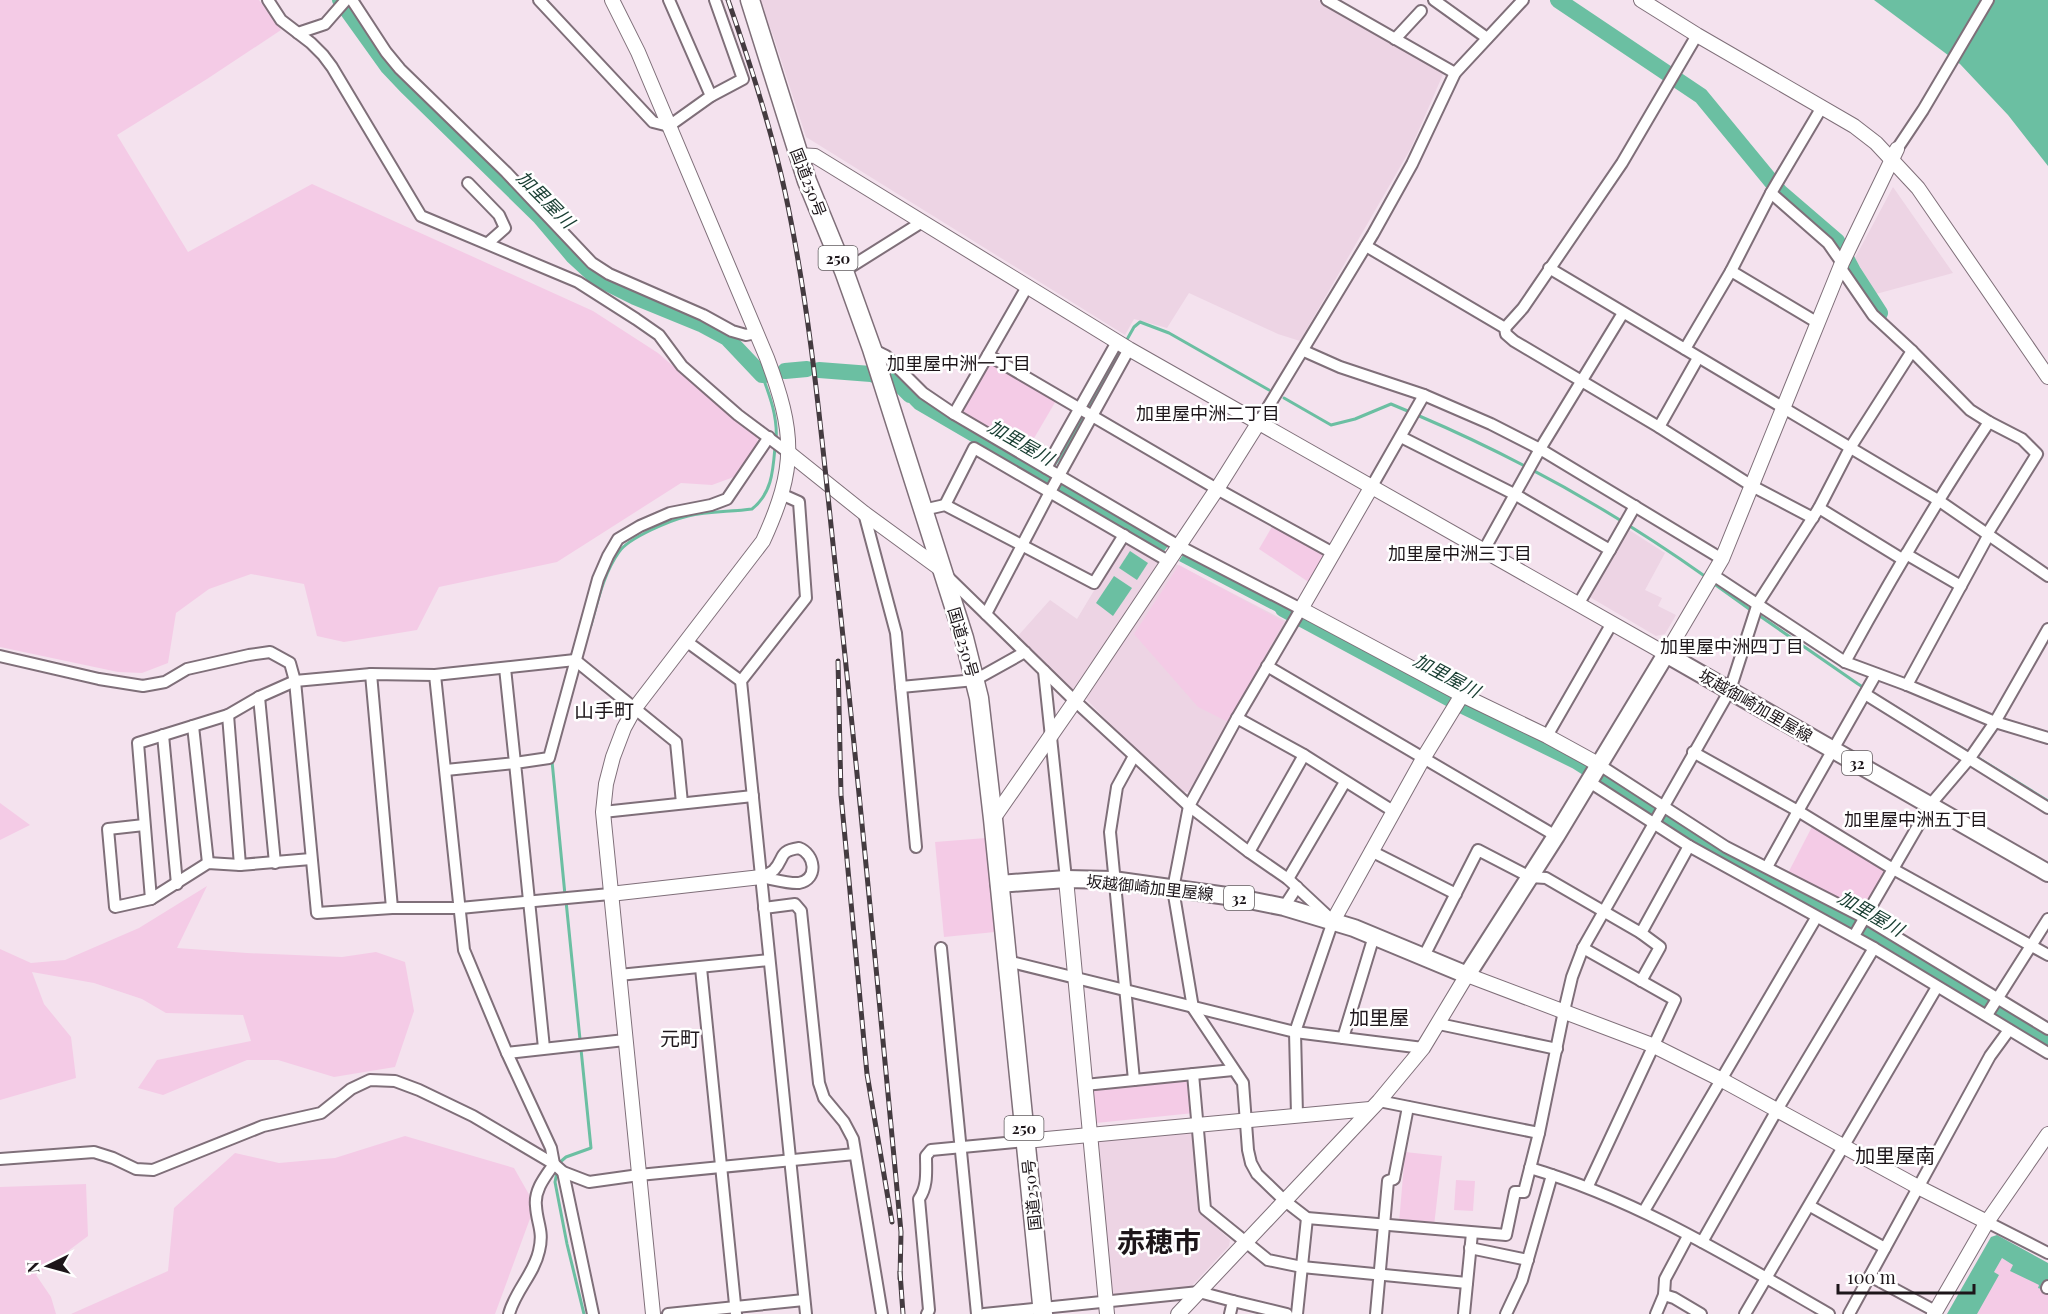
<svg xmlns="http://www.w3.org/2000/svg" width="2048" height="1314" font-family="'Playfair Display','Noto Sans JP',serif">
	<rect width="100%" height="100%" fill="#f4e2ee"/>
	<g fill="#edd4e4">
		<polygon points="758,0 1318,0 1444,72 1411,148 1300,341 1278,334 1189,293 1167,328 1134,319 1125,335 806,137 773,35"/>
		<polygon points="1893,187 1953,273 1876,294 1855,258"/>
		<polygon points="1626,528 1665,553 1645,590 1662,598 1658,606 1676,615 1665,634 1656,636 1588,596"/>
		<polygon points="1123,542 1128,542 1160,560 1073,690 1070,690 1017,637 1050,600 1077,619"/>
		<polygon points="1176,564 1286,621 1190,792 1183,792 1134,748 1086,699"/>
		<polygon points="1188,1130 1192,1135 1200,1212 1230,1240 1229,1246 1188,1290 1116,1296 1111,1292 1097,1144 1100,1140"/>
	</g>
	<g fill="#f4cbe6">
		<polygon points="0,0 259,0 281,30 207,79 117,135 188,252 312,184 593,311 658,353 716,403 759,435 754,453 742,474 712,485 681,483 557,562 439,587 417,630 344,642 317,636 304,584 251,574 209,589 176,613 168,663 142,673 118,672 0,647"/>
		<polygon points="993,361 1057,399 1026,452 962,414 960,410 988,362"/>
		<polygon points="1273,525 1327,553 1310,583 1259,549"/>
		<polygon points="1179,565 1284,622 1228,722 1198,707 1134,634"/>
		<polygon points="0,803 30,825 0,840"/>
		<polygon points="1815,821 1893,869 1865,918 1786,877"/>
		<polygon points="986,838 995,932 944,937 935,842"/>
		<polygon points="207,886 177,948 247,953 342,957 376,952 405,962 414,1011 395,1067 334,1077 278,1060 247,1060 163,1095 138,1088 157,1060 251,1041 243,1015 166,1013 142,999 94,983 32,972 44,1004 71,1037 76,1078 0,1100 0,949 31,963 65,960 139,928"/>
		<polygon points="1188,1077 1194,1113 1096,1123 1091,1089"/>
		<polygon points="405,1136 514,1168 535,1205 495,1314 71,1314 168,1271 174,1208 235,1153 279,1163 335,1158"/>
		<polygon points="1405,1152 1442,1156 1434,1226 1399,1223"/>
		<polygon points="1456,1180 1475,1181 1473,1211 1454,1210"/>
		<polygon points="86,1184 88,1236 36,1275 51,1297 56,1314 0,1314 0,1187"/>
		<polygon points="1997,1235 2048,1263 2048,1314 1947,1314 1991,1237"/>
	</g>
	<g fill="#6bbfa2">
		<polygon points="1874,0 2048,0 2048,166 2008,115 1960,64"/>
		<path d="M893,371L926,402L1050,477L1051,480L1047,486L915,409C904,399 896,386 891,372Z"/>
		<polygon points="1060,482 1167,544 1168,546 1162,554 1055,492"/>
		<polygon points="1130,551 1148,563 1137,580 1119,568"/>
		<polygon points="1183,555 1291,609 1291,612 1288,618 1179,561"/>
		<polygon points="1114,576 1132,588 1113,616 1096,603"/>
		<polygon points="1997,1235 2048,1263 2048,1288 2043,1285 2041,1289 2038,1288 2039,1285 2010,1271 2013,1265 2002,1258 1994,1272 1999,1275 1977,1314 1947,1314 1991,1237"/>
	</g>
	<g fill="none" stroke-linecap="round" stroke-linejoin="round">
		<g stroke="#6bbfa2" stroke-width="3">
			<polyline points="1125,343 1134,327 1140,322 1169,333 1269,390"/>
			<path d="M762,375C770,396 778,418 776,441"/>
			<polyline points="1284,398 1331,425 1355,419 1391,404 1410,412"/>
			<path d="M1417,415C1518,458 1616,513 1706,577"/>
			<polyline points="1053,467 1065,450 1122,349"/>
			<polyline points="1713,583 1752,611"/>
			<polyline points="1757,614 1858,684 2048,801"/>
			<path d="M591,625C598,600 604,573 619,552C628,538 671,520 688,516C708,511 731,512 752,509C772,493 773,471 775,447"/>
			<polyline points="552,761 565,895"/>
			<polyline points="559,1163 566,1157 591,1148 566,901"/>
			<polyline points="557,1172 555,1182 567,1244 584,1314"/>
		</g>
		<g stroke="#6bbfa2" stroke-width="16">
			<polyline points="340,0 388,67 406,86 540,217 573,256 597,278 635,297 701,324 727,338 762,375 765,375"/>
			<polyline points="1558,0 1701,96 1780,192 1837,241 1853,271 1880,313"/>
			<polyline points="819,370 871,374 898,383 910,395"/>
			<polyline points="785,371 807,369"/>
			<polyline points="1283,609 1463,706 1576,761 1734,861 1846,919 2048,1041"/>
		</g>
		<g stroke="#7f6f79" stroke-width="14">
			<g id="minor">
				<polyline points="268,0 281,20 311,43 323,55 332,67 421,216 578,282 636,319 659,335 682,366 738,415 789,453"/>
				<polyline points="352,0 386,52 400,69 506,172 592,263 609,274 703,315 732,331 746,335 756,333"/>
				<polyline points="539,0 653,122 669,126 711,96 743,79 715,0"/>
				<polyline points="669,0 711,96"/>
				<polyline points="1327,0 1455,73"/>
				<polyline points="1434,0 1487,38"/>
				<polyline points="298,33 325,24 346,0"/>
				<polyline points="1395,39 1421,11"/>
				<polyline points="1897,149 1923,110 1988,0"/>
				<polyline points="468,183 499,215 505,228 488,243"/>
				<polyline points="1771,193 1828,243 1842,263"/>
				<polyline points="1366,246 1505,328 1506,334 1514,341 1659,427 1752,486 1813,518"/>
				<polyline points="1840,267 1873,315 1912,351 1970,410 1989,422 2022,439 2037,454 1989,531 1988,536 1907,685"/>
				<polyline points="1549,268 1938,500 2048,576"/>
				<polyline points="844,271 922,222"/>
				<polyline points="1731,271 1818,323"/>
				<polyline points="1505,328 1523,308 1622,163 1697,35"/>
				<polyline points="872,349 886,356 923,393 954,414 1179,546 1301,609 1237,718 1189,806 1173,889 1193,1008 1243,1083 1248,1150 1251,1163 1257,1174 1285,1201 1307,1218 1506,1235 1515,1192 1524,1192 1539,1133"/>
				<polyline points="1685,349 1731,271 1771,193 1822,107"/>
				<polyline points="1304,351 1340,367 1424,395 1491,424 1540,449 1722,559"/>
				<polyline points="988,355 1217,489 1333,553"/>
				<polyline points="954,414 1027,287"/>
				<polyline points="1259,422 1373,234 1412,164 1455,73 1523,0"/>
				<polyline points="1659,427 1698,358"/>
				<polyline points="1401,437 1516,495 1610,550 1579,603"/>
				<polyline points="1046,468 1117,342"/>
				<polyline points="1372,486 1424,395"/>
				<polyline points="781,494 799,502 806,598 741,681 806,1314"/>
				<polyline points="945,505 974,448 1168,561"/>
				<polyline points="1819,508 1902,559"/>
				<polyline points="923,510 945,505 1094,583 1124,535"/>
				<polyline points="864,513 896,633 916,847"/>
				<polyline points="1484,550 1540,449 1623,313"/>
				<polyline points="1610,550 1635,506"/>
				<polyline points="1906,554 1961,586"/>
				<polyline points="1713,575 1845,662 1907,685 1995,722 2048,738"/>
				<polyline points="948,577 1075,701 1189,806 1249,852 1288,879 1333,921 1295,1032 1297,1115"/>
				<polyline points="986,614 1050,492 1129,349"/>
				<polyline points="686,641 741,681"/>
				<polyline points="0,656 99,679 143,686 165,682 187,669 249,655 270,652 290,663 295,681 317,913 392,908 460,908 610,894"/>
				<path d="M1845,662C1890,580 1937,500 1989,422"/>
				<polyline points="1267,666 1556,836"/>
				<polyline points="1044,671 1066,879"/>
				<polyline points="371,674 392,908"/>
				<path d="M435,675L464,950L507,1053L551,1148L554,1164C545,1177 534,1190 536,1206C537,1224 544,1231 539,1251C534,1274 515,1291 509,1314"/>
				<polyline points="901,687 975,680 1025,652"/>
				<polyline points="1865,694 2048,808"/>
				<polyline points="259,697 275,863"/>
				<polyline points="228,715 240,865"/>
				<polyline points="1237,718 1304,755 1393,811"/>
				<polyline points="193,726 208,863"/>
				<polyline points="163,735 177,884"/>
				<polyline points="1547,736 1612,623"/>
				<polyline points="1693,752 1798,811 1876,674"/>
				<polyline points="1134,756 1117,787 1110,832 1134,1080"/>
				<polyline points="1598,764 1726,847 1865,918 2048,1029"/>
				<polyline points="446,770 515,763 505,668"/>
				<polyline points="603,812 753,796"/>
				<polyline points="144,825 108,829 115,907 151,899"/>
				<polyline points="1689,846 1874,948 2048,1053"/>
				<path d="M799,848C815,854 819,879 799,883C790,884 772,879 761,877C765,875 771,873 774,870C785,858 778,851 799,848Z"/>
				<polyline points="1371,851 1456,894"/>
				<polyline points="1249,852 1304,755"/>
				<polyline points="311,859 240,865 208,863 151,899 138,743 228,715 259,697 295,681 371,674 435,675 575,660 676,742 682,803"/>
				<polyline points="1767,867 1798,811 1893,869 1930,805 1970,758 1995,722 2048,629"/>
				<polyline points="1288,879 1345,782"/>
				<polyline points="1284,907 1297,887"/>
				<polyline points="764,908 795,904 801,911 819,1083 824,1098 844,1122 853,1139 882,1314"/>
				<polyline points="1854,936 1893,869 2048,955"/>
				<polyline points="941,948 977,1314"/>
				<polyline points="1583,948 1675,1000 1588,1186"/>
				<polyline points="1424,956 1478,850 1530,877 1546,878 1641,933 1689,846 1588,781"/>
				<polyline points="1007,961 1295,1032 1423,1048"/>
				<polyline points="701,968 736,1314"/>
				<polyline points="619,975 769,960"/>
				<polyline points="1641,981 1660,947 1641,933"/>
				<polyline points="1987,1015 2048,919"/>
				<polyline points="1439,1024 1557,1049"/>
				<polyline points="1343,1038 1374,936"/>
				<polyline points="544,1048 515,763 549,758 598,579 608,556 618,539 640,526 670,513 711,505 727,499 769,437"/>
				<polyline points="507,1053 625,1040"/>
				<polyline points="1193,1074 1205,1209 1268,1260 1302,1267 1467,1283"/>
				<polyline points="1085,1085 1233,1070"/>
				<polyline points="1379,1101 1539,1133 1564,1011 1572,977 1583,948 1730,690 1758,603 1819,508 1850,448 1912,351"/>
				<polyline points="0,1159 94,1152 113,1158 136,1169 153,1170 263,1126 321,1113 351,1089 370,1080 395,1081 419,1090 473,1116 554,1164 563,1172 589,1182 639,1175 855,1154"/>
				<path d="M1530,1168C1638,1200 1733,1259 1829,1314"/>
				<polyline points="563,1172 593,1314"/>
				<polyline points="1810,1206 1885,1248"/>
				<polyline points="1644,1211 1816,918"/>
				<polyline points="1987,1222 2048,1253"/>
				<polyline points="1702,1242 1777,1110 1874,948"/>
				<polyline points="1470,1248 1528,1260"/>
				<polyline points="1870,1276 1935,1311"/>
				<polyline points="2047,1288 2048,1286"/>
				<polyline points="1664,1295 1674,1298 1701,1314"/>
				<polyline points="1233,1301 1287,1314"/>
				<polyline points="668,1314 804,1300"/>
				<path d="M927,1314L929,1310L919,1199C928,1186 926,1171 926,1156L931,1150L1025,1141"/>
				<polyline points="984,1314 1199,1292 1233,1301 1230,1314"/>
				<polyline points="1297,1314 1307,1218"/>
				<polyline points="1376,1314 1388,1181 1394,1179 1408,1107"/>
				<polyline points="1464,1314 1472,1233"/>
				<polyline points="1506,1314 1522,1280 1552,1175"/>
				<polyline points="1656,1314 1664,1295 1665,1279 1688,1236"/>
				<polyline points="1745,1314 1937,987"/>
				<polyline points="1849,1314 1990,1056 2009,1030"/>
			</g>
		</g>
		<g stroke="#7f6f79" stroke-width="16">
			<g id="tertiary">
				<path d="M612,0L638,52L767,358C795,433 797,467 763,541L635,708L624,728L613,757L606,784L603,812L653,1314"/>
				<polyline points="1641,0 1697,35 1854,126 1876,143 1918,188 2048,377"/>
				<polyline points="798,155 815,156 1129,349 1666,654 1722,559 1842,263 1897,149"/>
				<polyline points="789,453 864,513 942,570"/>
				<polyline points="1372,486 1301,609 1462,695 1547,736 1598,764"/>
				<polyline points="993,819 1075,701 1217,489 1259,422"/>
				<polyline points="1066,879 1107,1314"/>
				<polyline points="610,894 761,877"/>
				<polyline points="1333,921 1424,757 1462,695"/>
				<polyline points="1025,1141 1370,1109"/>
				<polyline points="1178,1314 1379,1101 1423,1048 1467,975 1652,1045 1722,1080 1918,1187 1987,1222"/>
				<polyline points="1934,1314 1987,1222 2048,1134"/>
			</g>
		</g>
		<g stroke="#7f6f79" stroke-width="20">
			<polyline id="primary" points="999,884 1066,879 1113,880 1234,897 1284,907 1354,928 1467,975 1556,836 1666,654 2048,873"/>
		</g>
		<g stroke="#7f6f79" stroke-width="21">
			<polyline id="trunk" points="750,0 807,181 844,271 872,349 964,638 979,698 993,819 1043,1314"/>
		</g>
		<use href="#minor" stroke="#fff" stroke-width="10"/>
		<use href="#tertiary" stroke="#fff" stroke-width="14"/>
		<use href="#primary" stroke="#fff" stroke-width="16"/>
		<use href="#trunk" stroke="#fff" stroke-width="18"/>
		<g stroke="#443b40" stroke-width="5">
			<g id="rail">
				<path d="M728,0C750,63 771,127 785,192C813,322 823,457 838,590C861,803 881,1018 901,1232L900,1279"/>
				<polyline points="838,661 841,795 867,1074 892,1222"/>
				<polyline points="900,1272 903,1314"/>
			</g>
		</g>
		<use href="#rail" stroke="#fff" stroke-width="3" stroke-dasharray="9" stroke-linecap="butt"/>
	</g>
	<g text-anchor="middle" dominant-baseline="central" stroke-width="5" stroke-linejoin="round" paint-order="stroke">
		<g fill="#fff" stroke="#615c5f" stroke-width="1.5">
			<rect x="818.5" y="246" width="39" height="24" rx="4.5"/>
			<rect x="1842" y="751" width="30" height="24" rx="4.5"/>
			<rect x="1224" y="886" width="30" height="24" rx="4.5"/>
			<rect x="1004.5" y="1116" width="39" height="24" rx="4.5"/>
		</g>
		<g font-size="15" font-weight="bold" fill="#1d161a">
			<text x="838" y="258">250</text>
			<text x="1857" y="763">32</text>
			<text x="1239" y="898">32</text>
			<text x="1024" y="1128">250</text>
		</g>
		<g font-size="16" fill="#1d161a" stroke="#fff">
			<text transform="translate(809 182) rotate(69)">国道250号</text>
			<text transform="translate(964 642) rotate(74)">国道250号</text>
			<text transform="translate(1756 705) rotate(30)">坂越御崎加里屋線</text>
			<text transform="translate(1150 887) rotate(6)">坂越御崎加里屋線</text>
			<text transform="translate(1031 1195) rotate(-96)">国道250号</text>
		</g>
		<g font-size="18" font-style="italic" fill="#163c30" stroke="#fff">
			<text transform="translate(546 199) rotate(45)">加里屋川</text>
			<text transform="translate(1021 442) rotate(30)">加里屋川</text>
			<text transform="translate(1447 675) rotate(28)">加里屋川</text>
			<text transform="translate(1871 913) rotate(30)">加里屋川</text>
		</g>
		<g font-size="18" fill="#1d161a" stroke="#fff">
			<text x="959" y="363">加里屋中洲一丁目</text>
			<text x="1208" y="413">加里屋中洲二丁目</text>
			<text x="1460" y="553">加里屋中洲三丁目</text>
			<text x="1732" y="646">加里屋中洲四丁目</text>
			<text x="1916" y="819">加里屋中洲五丁目</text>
		</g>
		<g font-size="20" fill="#1d161a" stroke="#fff">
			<text x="604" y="709">山手町</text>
			<text x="1379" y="1016">加里屋</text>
			<text x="680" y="1037">元町</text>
			<text x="1895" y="1154">加里屋南</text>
		</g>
		<g font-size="28" font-weight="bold" fill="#1d161a" stroke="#fff">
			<text x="1159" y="1240">赤穂市</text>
		</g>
	</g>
	<g transform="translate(48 1266) rotate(265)" stroke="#ffffff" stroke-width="4.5" paint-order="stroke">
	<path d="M0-4.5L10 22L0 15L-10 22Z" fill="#1d161a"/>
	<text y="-9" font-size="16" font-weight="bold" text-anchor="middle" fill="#1d161a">N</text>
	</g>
	<path d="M1838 1284v9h136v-9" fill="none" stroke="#1d161a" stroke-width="3"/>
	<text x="1847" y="1284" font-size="18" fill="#1d161a" stroke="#ffffff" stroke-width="4.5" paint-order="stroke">100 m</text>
</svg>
